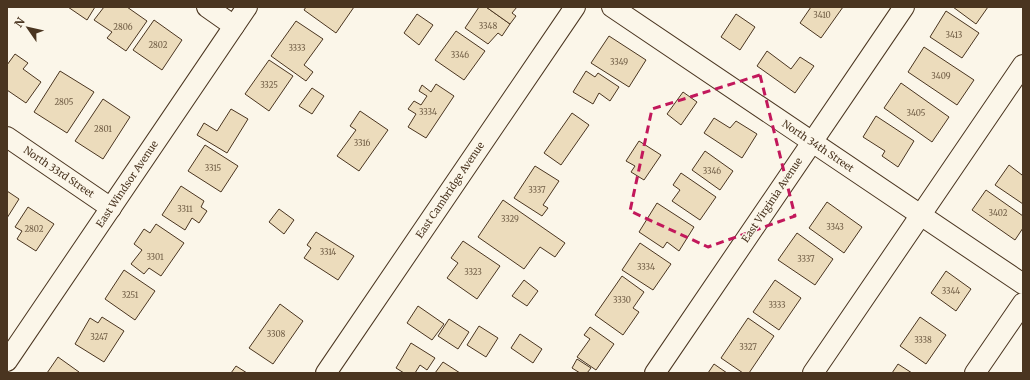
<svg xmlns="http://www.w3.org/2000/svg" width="1030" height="380" font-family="Merriweather,serif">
	<rect width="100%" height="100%" fill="#fbf6e9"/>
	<g fill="#ecdcbc" stroke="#4a3520">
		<polygon points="68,7 95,7 87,20"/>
		<polygon points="104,7 127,7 147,21 126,51 107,38 112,32 94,20"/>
		<polygon points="306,7 354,7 336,33 304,10"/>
		<polygon points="479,7 486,7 510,24 502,36 498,33 488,44 465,28"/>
		<polygon points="486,7 517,7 512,13 516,16 510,24"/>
		<polygon points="811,7 843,7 821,38 800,23"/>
		<polygon points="953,7 988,7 976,24"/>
		<polygon points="946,11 979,33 962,58 930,37"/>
		<polygon points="417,14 433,25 419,45 404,33"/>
		<polygon points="736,14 755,27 740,50 721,37"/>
		<polygon points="154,20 182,40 162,70 133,50"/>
		<polygon points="296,21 323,39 304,65 313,72 306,81 271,56"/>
		<polygon points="456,31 485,51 464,80 435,60"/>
		<polygon points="609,36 646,60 629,87 591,63"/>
		<polygon points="924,47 974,80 957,105 908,72"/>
		<polygon points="767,51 791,69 800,57 814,66 795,93 757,66"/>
		<polygon points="15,54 28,63 23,69 41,82 26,103 7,90 7,65"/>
		<polygon points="269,60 293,76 269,111 245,94"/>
		<polygon points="60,71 94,92 67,133 34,112"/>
		<polygon points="586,71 595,77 598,73 619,87 610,101 599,93 593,104 573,92"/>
		<polygon points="901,83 949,117 932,142 884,108"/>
		<polygon points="436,84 454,96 426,138 408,127 416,114 408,109 414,101 421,105 427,96 419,91 422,85 431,92"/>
		<polygon points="312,88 324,96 312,114 299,106"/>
		<polygon points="683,92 697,102 681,125 667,114"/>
		<polygon points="103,99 130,117 103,159 75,141"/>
		<polygon points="231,109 248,119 227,153 197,135 204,123 217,131"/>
		<polygon points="360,111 388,130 359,171 337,156 356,130 350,126"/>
		<polygon points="572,113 589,125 561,165 544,153"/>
		<polygon points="876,116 914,141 898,167 882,156 885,151 863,137"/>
		<polygon points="714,118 730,128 736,121 757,134 742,158 704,133"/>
		<polygon points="639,141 661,155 644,180 631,172 635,166 626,161"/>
		<polygon points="205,145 238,166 221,192 188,171"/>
		<polygon points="705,151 733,171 720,190 692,170"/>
		<polygon points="1009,165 1022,175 1023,173 1023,204 995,185"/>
		<polygon points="535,166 559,181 543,205 548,208 542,216 514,198"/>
		<polygon points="681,173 716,197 700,220 672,201 680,190 673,185"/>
		<polygon points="181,186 204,201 201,207 207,211 199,223 192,218 185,230 162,215"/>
		<polygon points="986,190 1023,216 1023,228 1015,240 972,210"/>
		<polygon points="7,191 19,199 7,218"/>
		<polygon points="503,200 565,243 555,257 540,247 524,269 478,237"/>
		<polygon points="827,202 862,227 844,253 809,228"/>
		<polygon points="657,203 694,227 679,251 667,242 663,248 639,232"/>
		<polygon points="28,207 54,224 36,251 17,239 22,231 15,227"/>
		<polygon points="279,209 294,220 284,234 269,222"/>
		<polygon points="156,224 184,243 161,276 149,268 144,274 131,264 142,250 134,244 144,229 150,233"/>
		<polygon points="316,232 354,256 338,280 304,258 311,248 307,245"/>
		<polygon points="797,233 833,259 815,285 778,260"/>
		<polygon points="463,241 500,266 477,299 447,278 458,263 451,258"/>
		<polygon points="640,243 671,264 653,290 622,270"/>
		<polygon points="124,270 155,291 135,320 105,299"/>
		<polygon points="946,271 971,289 956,311 931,293"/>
		<polygon points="622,276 644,292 633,308 639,312 623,335 595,315"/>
		<polygon points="524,280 538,291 527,306 512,296"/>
		<polygon points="775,280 801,298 779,330 753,312"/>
		<polygon points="280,304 303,321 273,364 249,348"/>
		<polygon points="418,306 444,324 432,340 407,323"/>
		<polygon points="102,317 124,331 104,362 75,344 90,318 98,323"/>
		<polygon points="920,317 946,335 926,364 900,346"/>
		<polygon points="748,318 774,336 749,373 743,373 721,358"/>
		<polygon points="449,319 469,332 458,349 438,336"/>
		<polygon points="479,326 498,338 486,357 467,345"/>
		<polygon points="590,327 614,344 596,370 577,357 590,339 584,335"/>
		<polygon points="520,334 542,349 533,363 511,348"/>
		<polygon points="411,343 435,358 427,370 420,365 415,373 404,373 396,368"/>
		<polygon points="58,357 79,372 78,373 47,373"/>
		<polygon points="577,359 591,368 587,373 580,373 572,368"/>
		<polygon points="443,362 460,373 435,373"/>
		<polygon points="714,364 727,373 708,373"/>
		<polygon points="898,364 912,373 892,373"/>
		<polygon points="236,366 247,373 231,373"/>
	</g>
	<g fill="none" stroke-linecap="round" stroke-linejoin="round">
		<g stroke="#4a3520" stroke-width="22">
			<g id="minor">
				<polyline points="207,7 234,26"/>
				<polyline points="612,7 1023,284"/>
				<polyline points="7,137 111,208"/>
				<polyline points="7,361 247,7"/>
				<polyline points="326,373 575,7"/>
				<polyline points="655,373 904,7"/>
				<polyline points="813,373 1023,65"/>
				<polyline points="975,373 1023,303"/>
			</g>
		</g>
		<use href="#minor" stroke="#fbf6e9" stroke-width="20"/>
	</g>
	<path fill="none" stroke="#c2185b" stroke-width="3" stroke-dasharray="8 5" stroke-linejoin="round" d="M760,75L795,216L708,247L630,211L652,109Z"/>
	<g text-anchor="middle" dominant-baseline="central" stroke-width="3" stroke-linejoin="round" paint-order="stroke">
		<g font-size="8" fill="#725f47">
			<text x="822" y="15">3410</text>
			<text x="488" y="26">3348</text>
			<text x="123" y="27">2806</text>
			<text x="954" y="35">3413</text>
			<text x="158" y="45">2802</text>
			<text x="297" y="48">3333</text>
			<text x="460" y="55">3346</text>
			<text x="619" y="62">3349</text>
			<text x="941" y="76">3409</text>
			<text x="269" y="85">3325</text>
			<text x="64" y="102">2805</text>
			<text x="428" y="112">3334</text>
			<text x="916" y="113">3405</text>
			<text x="103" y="129">2801</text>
			<text x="362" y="143">3316</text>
			<text x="213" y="168">3315</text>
			<text x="712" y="171">3346</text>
			<text x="537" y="190">3337</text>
			<text x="185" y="209">3311</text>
			<text x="998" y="213">3402</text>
			<text x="510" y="219">3329</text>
			<text x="835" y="227">3343</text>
			<text x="34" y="229">2802</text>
			<text x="328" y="252">3314</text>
			<text x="155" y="257">3301</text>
			<text x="806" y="259">3337</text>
			<text x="646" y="267">3334</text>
			<text x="473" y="272">3323</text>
			<text x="951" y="291">3344</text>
			<text x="130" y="295">3251</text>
			<text x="622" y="300">3330</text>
			<text x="777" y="305">3333</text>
			<text x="276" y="334">3308</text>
			<text x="99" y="337">3247</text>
			<text x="923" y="340">3338</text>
			<text x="748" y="347">3327</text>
		</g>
		<g font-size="10" fill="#4a3520" stroke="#fbf6e9">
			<text transform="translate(818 146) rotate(34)">North 34th Street</text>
			<text transform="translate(59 172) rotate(34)">North 33rd Street</text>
			<text transform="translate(127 184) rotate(-56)">East Windsor Avenue</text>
			<text transform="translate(450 190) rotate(-56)">East Cambridge Avenue</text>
			<text transform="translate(772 200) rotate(-56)">East Virginia Avenue</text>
		</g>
	</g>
	<rect width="1030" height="380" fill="none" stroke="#4a3520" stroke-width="16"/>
	<g transform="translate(28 28) rotate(304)" stroke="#fbf6e9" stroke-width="3" paint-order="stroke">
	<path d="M0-3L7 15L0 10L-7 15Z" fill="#4a3520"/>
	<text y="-6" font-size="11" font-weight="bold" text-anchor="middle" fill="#4a3520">N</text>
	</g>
</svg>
